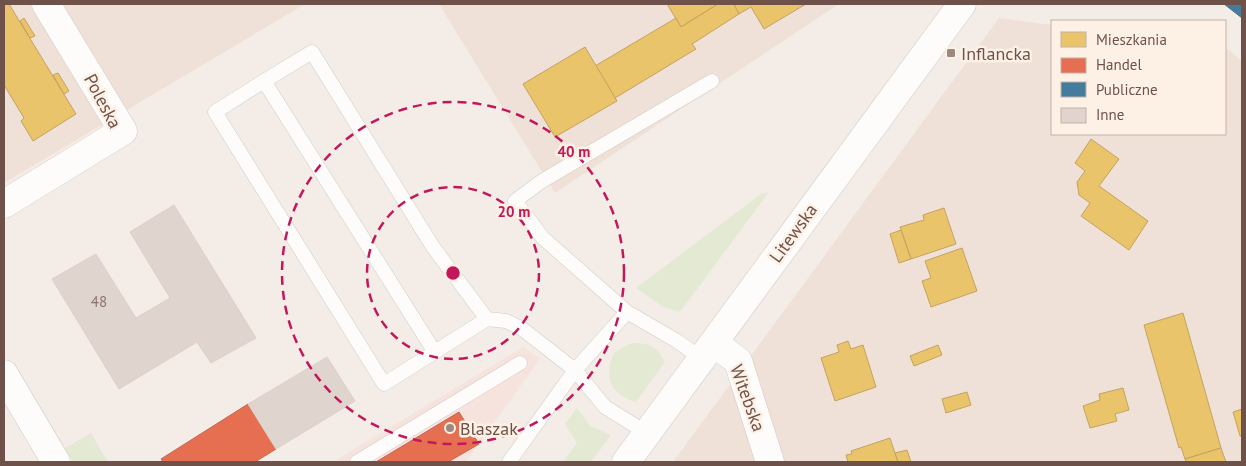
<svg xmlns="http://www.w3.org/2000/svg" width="1246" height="466" font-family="'PT Sans',sans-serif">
	<rect width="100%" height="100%" fill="#f4ede7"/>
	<g fill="#efe1d7">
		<polygon points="4,4 305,4 4,183"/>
		<polygon points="439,4 839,4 555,193"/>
		<polygon points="999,18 1052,25 1052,134 1225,134 1225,47 1242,61 1242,462 673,462"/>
	</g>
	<polygon fill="#f7e3dd" points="523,347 540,359 466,462 333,462"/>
	<g fill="#e3e9d2">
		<polygon points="769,192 680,312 663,307 636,288 761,194"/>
		<path d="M632,343C649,343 657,346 665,362L636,402C617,397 606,384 610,364C611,361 612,356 614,353C619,349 626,346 632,343Z"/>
		<polygon points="577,408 590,426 611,435 591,462 563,462 577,443 565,424"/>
		<polygon points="91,433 108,462 73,462 65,448"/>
	</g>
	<g fill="#e9c46a" stroke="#c4a260">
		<polygon points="4,4 9,4 76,114 33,141 21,121 24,118 4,85"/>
		<polygon points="667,4 718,4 681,27"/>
		<polygon points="718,4 734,4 739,14 692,44 696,49 615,98 595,66 676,18 681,27"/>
		<polygon points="734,4 806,4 764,29 751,7 739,14"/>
		<polygon points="24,18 35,36 30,38 20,21"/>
		<polygon points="585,47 617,101 555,137 523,84"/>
		<polygon points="58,73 69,91 64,94 53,75"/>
		<polygon points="1091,139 1119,159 1099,186 1148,221 1129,250 1081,216 1090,203 1079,195 1077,182 1085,171 1075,163"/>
		<polygon points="944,208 956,244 911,259 900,227 924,220 923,215"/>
		<polygon points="901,230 911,259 899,263 890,234"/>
		<polygon points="962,248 977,291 931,307 922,281 931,278 925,261"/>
		<polygon points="1183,313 1221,448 1185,459 1181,447 1179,448 1144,325"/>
		<polygon points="848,341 851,349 863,345 876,387 835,401 821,358 839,352 837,345"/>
		<polygon points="938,345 942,355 914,366 910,356"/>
		<polygon points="1123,388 1129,410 1115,414 1117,421 1090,428 1083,406 1100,400 1099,394"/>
		<polygon points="967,392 971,405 946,413 942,399"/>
		<polygon points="1242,409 1242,436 1240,436 1233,412"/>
		<polygon points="890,438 898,462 848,462 846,455 852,454 851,451"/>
		<polygon points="1221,448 1226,462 1186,462 1185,459"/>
		<polygon points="907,450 911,462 898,462 895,453"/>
	</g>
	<g fill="#e76f51" stroke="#c3664f">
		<polygon points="248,404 276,449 255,462 163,462 161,459"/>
		<polygon points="459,412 479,444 448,462 376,462"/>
	</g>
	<polygon fill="#457b9d" stroke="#516f84" points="1224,4 1242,4 1242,18"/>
	<g fill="#e0d4cf" stroke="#dccfca">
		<polygon points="174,205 256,338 211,363 197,342 119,389 52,279 96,254 136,318 170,298 130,232"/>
		<polygon points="327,357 355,401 276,449 248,404"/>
	</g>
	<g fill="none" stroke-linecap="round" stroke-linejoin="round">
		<g stroke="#d3cac5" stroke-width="15">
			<g id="lane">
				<polyline points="264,81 434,351"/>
				<polyline points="627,312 543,238 515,201 542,181 712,81"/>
				<polyline points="487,319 384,384 215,112 264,81 312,52 433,247 487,319 506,321 521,328 575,370 605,407 647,433"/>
				<polyline points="357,462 520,363"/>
				<polyline points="509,462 575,370 627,312 677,341 702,359"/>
			</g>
		</g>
		<g stroke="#d3cac5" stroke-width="29">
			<g id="street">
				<polyline points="4,204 123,131 46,4"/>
				<polyline points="714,343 738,361 770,462"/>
				<polyline points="4,374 56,462"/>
			</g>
		</g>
		<g stroke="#d2c8c4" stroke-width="29">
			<polyline id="secondary" points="626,462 962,4"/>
		</g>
		<use href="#lane" stroke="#fdfcfb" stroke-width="14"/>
		<use href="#street" stroke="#fdfcfb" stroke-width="28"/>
		<use href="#secondary" stroke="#fdfcfb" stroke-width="28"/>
	</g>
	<g fill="none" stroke="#c2185b" stroke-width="2.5" stroke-dasharray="9 6">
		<circle cx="453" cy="273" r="86"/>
		<circle cx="453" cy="273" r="171"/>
	</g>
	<g fill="#9d8881" stroke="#fdf1e6" stroke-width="2">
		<rect x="946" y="48" width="10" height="10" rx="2.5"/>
		<circle cx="450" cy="428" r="5"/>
	</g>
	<g text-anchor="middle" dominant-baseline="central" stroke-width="5" stroke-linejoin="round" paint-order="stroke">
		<g font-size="15" fill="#8c746e">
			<text x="99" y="301">48</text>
		</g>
		<g font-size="18" fill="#6e524a" stroke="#fdf1e6" text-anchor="start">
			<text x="961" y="53">Inflancka</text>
			<text x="460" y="428">Blaszak</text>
		</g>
		<g font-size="18" fill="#6e524a" stroke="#fdf1e6">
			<text transform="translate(103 101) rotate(62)">Poleska</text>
			<text transform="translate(793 233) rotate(-54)">Litewska</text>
			<text transform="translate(748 398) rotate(70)">Witebska</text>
		</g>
	</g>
	<circle cx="453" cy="273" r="8" fill="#c2185b" stroke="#fdf1e6" stroke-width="2.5"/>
	<g font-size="15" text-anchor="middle" font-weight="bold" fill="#c2185b" stroke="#fdf1e6" stroke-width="5" stroke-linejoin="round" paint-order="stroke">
		<text x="574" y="157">40 m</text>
		<text x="514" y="217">20 m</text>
	</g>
	<rect width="1246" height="466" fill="none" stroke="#6e524a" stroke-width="10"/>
	<rect x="1051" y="20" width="175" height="115" fill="#fdf1e6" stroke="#c4b1a8"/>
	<rect x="1061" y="32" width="25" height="15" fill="#e9c46a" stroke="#c4b1a8"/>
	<text x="1096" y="45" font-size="15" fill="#6e524a">Mieszkania</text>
	<rect x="1061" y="58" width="25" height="15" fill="#e76f51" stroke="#c4b1a8"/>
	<text x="1096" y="70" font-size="15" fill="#6e524a">Handel</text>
	<rect x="1061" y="82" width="25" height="15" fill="#457b9d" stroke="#c4b1a8"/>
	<text x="1096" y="95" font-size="15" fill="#6e524a">Publiczne</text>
	<rect x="1061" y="108" width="25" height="15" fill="#e0d4cf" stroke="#c4b1a8"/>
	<text x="1096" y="120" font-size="15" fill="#6e524a">Inne</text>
</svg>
